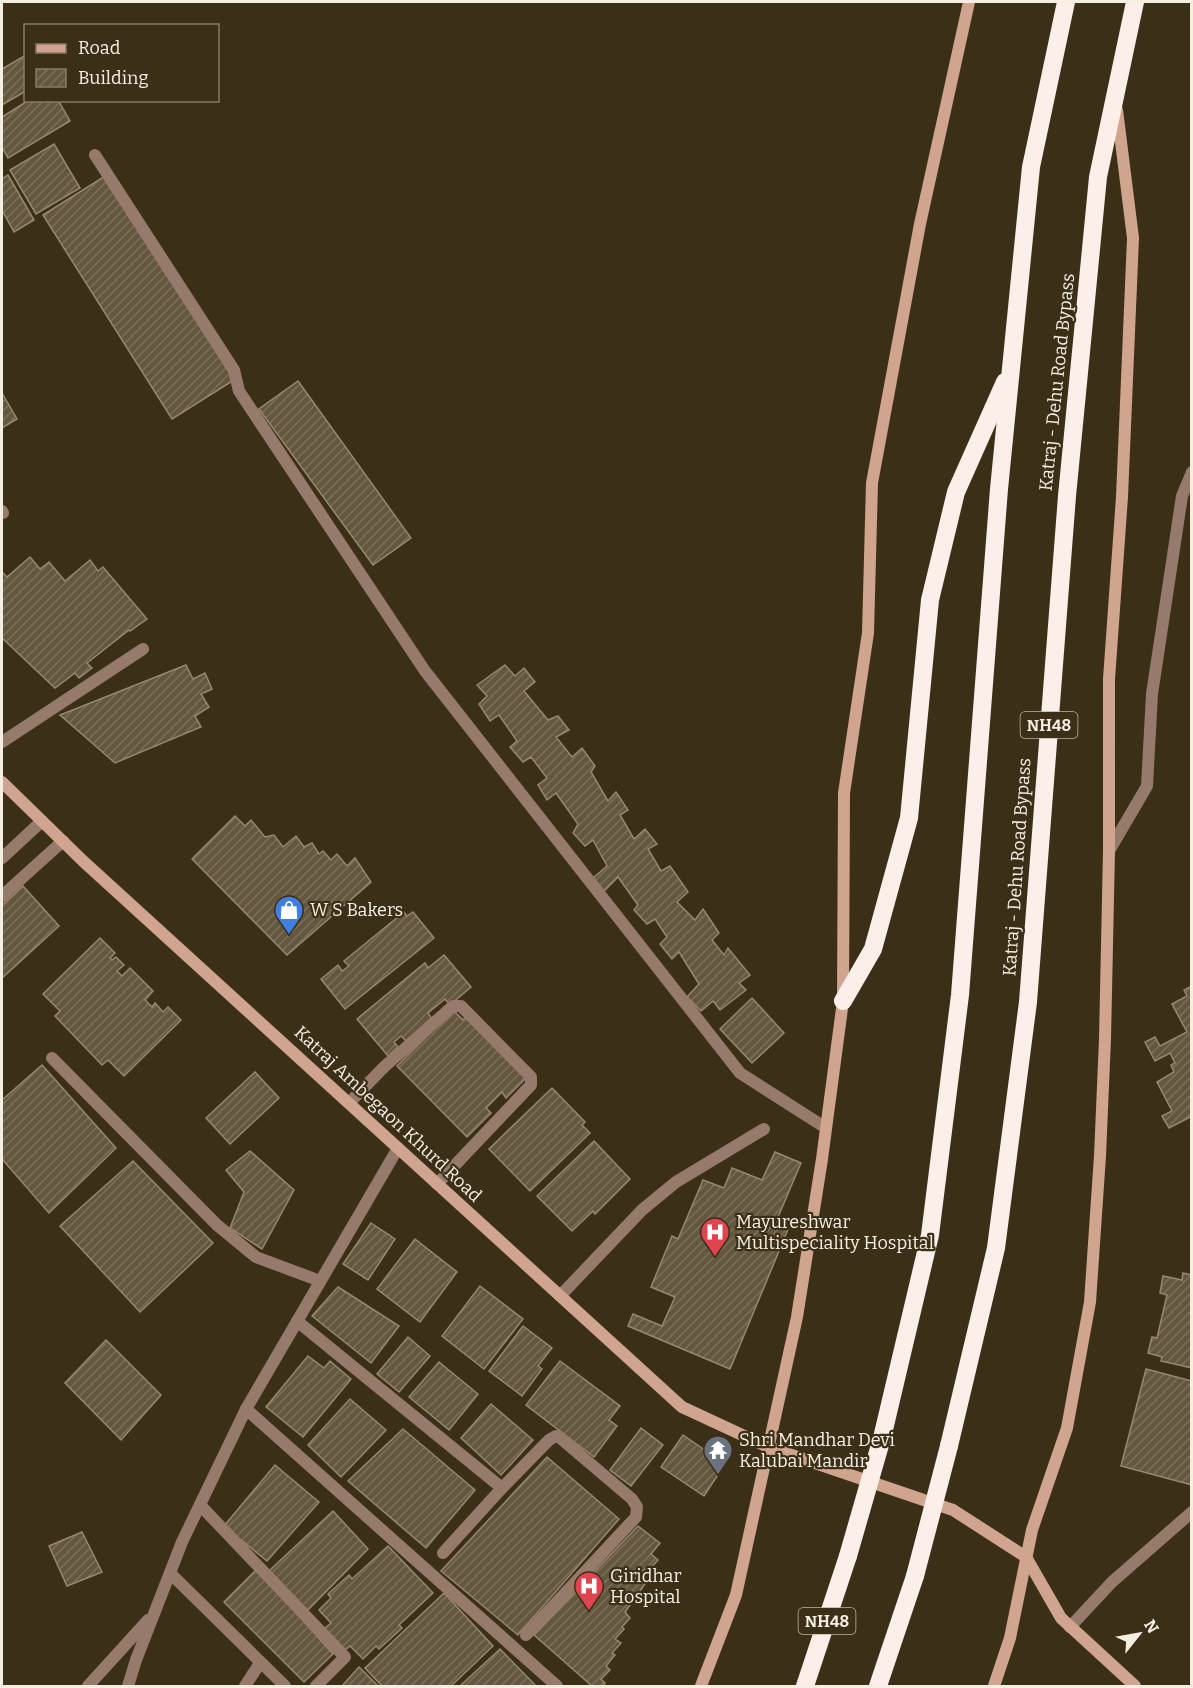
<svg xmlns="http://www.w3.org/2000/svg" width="1193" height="1688" font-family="Bitter,serif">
	<defs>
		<pattern id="building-hatch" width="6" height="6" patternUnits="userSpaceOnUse" patternTransform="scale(1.5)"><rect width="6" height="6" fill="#65573f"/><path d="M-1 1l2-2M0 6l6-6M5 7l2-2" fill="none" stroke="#7c6f5a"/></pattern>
	</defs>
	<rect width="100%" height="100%" fill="#3c2f18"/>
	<g fill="url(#building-hatch)" stroke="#97886f" stroke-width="1.5">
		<polygon points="26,55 26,91 2,105 2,69"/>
		<polygon points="29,100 58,100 70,121 8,158 2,147 2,117"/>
		<polygon points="54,144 80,188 36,214 10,170"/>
		<polygon points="8,175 34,220 14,232 2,210 2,179"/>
		<polygon points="105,176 234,380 172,419 43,215"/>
		<polygon points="298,381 411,538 373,565 259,409"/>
		<polygon points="2,393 17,419 2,428"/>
		<polygon points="30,557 40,569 49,562 65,581 90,560 98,571 103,567 147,619 130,631 129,630 87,663 92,668 79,678 75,673 55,688 2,638 2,572 7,577"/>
		<polygon points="186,665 193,679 205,673 212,689 201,694 209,707 195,716 201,727 115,763 60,715"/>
		<polygon points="505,665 515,676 524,668 535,682 524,691 548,720 558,716 569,730 556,737 572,757 582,748 595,766 591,772 608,801 616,792 628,810 620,815 634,839 645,829 657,844 648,849 661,871 670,866 688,892 677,902 695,920 703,909 719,933 712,940 724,955 728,948 750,975 739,983 746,990 720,1010 713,1001 701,1011 687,997 699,984 679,952 672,959 660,944 667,937 655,919 647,924 634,910 638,905 618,877 603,892 593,878 607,866 593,840 585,846 573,833 578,824 556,793 547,800 538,785 547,778 531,757 523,762 510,747 517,741 499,715 490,721 479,704 487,696 477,685"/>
		<polygon points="235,816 245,826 251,820 265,837 274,835 283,847 296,836 304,847 312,843 319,854 323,851 331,860 337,854 347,866 355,858 371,882 287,955 192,859"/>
		<polygon points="23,886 59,926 2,978 2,905"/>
		<polygon points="404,912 407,916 413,912 434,938 345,1009 321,979 338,965 342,971 349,966 344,961"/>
		<polygon points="100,938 115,953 110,958 112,960 116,957 124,965 117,971 122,976 130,968 153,991 145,1000 152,1007 155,1003 163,1012 168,1007 181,1020 124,1076 108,1060 102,1065 55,1016 60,1011 43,994"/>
		<polygon points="444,955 471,987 450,1005 445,999 428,1013 432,1019 406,1041 401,1036 394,1042 398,1047 388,1056 357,1019 425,963 428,968"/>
		<polygon points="1192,986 1192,1116 1169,1128 1162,1116 1172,1111 1157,1082 1174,1072 1171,1065 1175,1063 1170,1053 1155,1061 1145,1042 1155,1037 1160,1046 1187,1032 1172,1004 1187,996 1184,990"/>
		<polygon points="752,998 784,1033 752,1063 720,1029"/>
		<polygon points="453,1010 463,1020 467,1016 527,1077 506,1098 502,1092 486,1108 491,1113 467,1137 397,1066"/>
		<polygon points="42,1065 116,1148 49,1213 2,1159 2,1100"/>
		<polygon points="255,1072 279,1098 230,1144 206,1118"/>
		<polygon points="552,1088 585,1122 582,1125 590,1133 530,1191 489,1149"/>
		<polygon points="594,1141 630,1179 595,1214 593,1211 572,1231 537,1196"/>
		<polygon points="250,1151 294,1190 262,1249 230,1228 244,1192 226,1170"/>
		<polygon points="775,1152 801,1163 776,1222 789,1227 730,1369 628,1326 633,1314 662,1326 675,1297 651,1287 672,1236 678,1239 703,1180 724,1188 732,1168 762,1180"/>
		<polygon points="133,1161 213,1243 140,1312 60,1226"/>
		<polygon points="371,1223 395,1239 368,1280 343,1264"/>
		<polygon points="415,1239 457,1272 420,1322 377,1289"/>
		<polygon points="1183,1273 1192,1275 1192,1368 1161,1361 1162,1357 1148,1353 1152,1337 1157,1338 1167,1295 1160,1293 1163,1276 1182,1280"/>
		<polygon points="480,1286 523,1319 484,1369 442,1336"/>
		<polygon points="338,1287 399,1326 371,1363 312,1316"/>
		<polygon points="523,1326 552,1348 538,1366 542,1369 522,1396 489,1371"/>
		<polygon points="408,1337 430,1356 399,1392 377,1374"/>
		<polygon points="106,1340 161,1395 121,1440 65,1383"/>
		<polygon points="308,1356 324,1368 330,1361 351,1379 303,1437 266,1407"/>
		<polygon points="560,1361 620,1406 609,1420 617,1426 594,1457 526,1405"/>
		<polygon points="439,1362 478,1394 449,1430 409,1397"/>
		<polygon points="1146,1369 1192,1381 1192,1485 1121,1466"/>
		<polygon points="350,1399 386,1430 341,1477 308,1445"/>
		<polygon points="491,1404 533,1440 501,1475 461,1438"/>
		<polygon points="641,1428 663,1445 631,1486 610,1470"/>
		<polygon points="403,1429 475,1490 426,1548 348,1481"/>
		<polygon points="683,1435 725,1464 704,1496 661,1467"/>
		<polygon points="547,1457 619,1519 518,1635 441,1571"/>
		<polygon points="275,1465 319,1502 267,1561 224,1526"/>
		<polygon points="333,1511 368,1549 307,1611 269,1571"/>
		<polygon points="638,1526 660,1543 651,1554 658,1560 649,1570 645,1569 640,1574 647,1581 625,1612 630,1618 622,1627 624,1629 615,1639 621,1643 612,1653 615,1655 606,1666 610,1670 601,1679 605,1683 603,1686 592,1686 534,1635"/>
		<polygon points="82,1532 102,1572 67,1586 49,1546"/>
		<polygon points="388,1546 433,1593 399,1625 402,1628 379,1649 376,1646 363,1659 350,1646 344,1651 324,1629 331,1623 319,1610 331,1598 328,1594 349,1575 352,1579"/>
		<polygon points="257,1569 333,1654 304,1682 224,1602"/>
		<polygon points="444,1593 493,1646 451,1686 382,1686 365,1668"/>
		<polygon points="500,1649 536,1686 460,1686"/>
		<polygon points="359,1667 378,1686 342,1686"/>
	</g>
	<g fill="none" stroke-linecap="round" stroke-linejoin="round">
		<g stroke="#967b6d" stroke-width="12">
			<polyline points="2,858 42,821"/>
			<polyline points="2,896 63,841"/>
			<polyline points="52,1058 217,1225 256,1257 320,1281"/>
			<polyline points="349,1103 384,1067 453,1006 461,1006 531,1077 531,1085 437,1184"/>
			<polyline points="560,1296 642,1210 676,1182 764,1129"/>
			<polyline points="246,1409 557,1686"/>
			<polyline points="200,1505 345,1657 316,1686"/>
			<polyline points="170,1573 285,1686"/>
			<polyline points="245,1686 260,1663"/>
		</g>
		<g stroke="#967b6d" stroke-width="12">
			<polyline points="95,155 234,370 239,391 425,671 740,1073 826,1128"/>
			<polyline points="2,511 3,513"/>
			<polyline points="2,742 143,649"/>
			<polyline points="1109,851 1147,786 1152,694 1182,496 1192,472"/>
			<polyline points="297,1321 502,1488 443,1553"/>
			<polyline points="502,1488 549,1440 556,1436 559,1437 632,1499 637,1507 636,1517 526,1635"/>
			<polyline points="1070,1627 1112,1582 1192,1512"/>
			<polyline points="88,1686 148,1620"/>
			<polyline points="128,1686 136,1660 182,1542 246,1409 398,1148"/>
		</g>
		<g stroke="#d0a48e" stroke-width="12">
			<polyline points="2,782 83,861 682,1407 768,1447 953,1510 1026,1557 1061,1618 1135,1686"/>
			<polyline points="701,1686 736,1595 797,1317 822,1159 843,1001 844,793 868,633 872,483 920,224 969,2"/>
			<polyline points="994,1686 1010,1638 1032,1530 1067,1428 1090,1302 1100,1156 1105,1039 1109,851 1109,679 1122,497 1133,238 1117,110"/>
		</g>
		<g stroke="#fceee8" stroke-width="18">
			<polyline points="843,1001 873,949 909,818 930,600 956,492 1005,382"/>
			<polyline points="882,1438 930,1235 960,995 999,489 1031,167 1066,2"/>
			<polyline points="949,1446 996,1248 1028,1002 1067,496 1098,177 1135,2"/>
			<polyline points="805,1686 848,1556"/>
			<polyline points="878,1686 915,1576"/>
		</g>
		<g stroke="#fceee8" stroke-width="18">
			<polyline points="848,1556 882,1438"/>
			<polyline points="915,1576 949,1446"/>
		</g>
	</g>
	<defs>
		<g id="shop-pin" transform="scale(1.5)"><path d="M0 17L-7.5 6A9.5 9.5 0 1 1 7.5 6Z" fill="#3f7fe0" stroke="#3c2f18"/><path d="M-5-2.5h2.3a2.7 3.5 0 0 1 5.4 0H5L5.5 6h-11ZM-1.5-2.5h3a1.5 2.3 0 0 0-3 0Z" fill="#fff"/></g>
		<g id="hospital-pin" transform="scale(1.5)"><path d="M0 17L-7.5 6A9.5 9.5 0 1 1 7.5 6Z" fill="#e0444e" stroke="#3c2f18"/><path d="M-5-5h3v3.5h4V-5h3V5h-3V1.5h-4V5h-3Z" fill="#fff"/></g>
		<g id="temple-pin" transform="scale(1.5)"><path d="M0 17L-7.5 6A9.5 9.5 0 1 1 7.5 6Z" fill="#6b7280" stroke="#3c2f18"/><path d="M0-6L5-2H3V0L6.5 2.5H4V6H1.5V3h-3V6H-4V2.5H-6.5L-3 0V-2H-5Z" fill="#fff"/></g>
	</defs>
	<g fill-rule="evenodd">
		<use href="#shop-pin" x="289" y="910"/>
		<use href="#hospital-pin" x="715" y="1232"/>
		<use href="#temple-pin" x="718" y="1450"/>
		<use href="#hospital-pin" x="589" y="1586"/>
	</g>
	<g text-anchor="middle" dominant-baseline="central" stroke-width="4.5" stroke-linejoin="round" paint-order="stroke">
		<g fill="#3c2f18" stroke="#beb5a4" stroke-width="1.5">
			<rect x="1020.5" y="712" width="57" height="26" rx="4.5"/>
			<rect x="798.5" y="1608" width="57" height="26" rx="4.5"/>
		</g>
		<g font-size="16" font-weight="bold" fill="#f6eee0">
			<text x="1049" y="725">NH48</text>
			<text x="827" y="1621">NH48</text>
		</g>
		<g font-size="18" fill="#f6eee0" stroke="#3c2f18">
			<text transform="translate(1057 382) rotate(-84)">Katraj - Dehu Road Bypass</text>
			<text transform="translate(1017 867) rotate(-86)">Katraj - Dehu Road Bypass</text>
			<text transform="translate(388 1114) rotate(43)">Katraj Ambegaon Khurd Road</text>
		</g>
		<g font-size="18" fill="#f6eee0" stroke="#3c2f18" text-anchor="start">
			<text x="310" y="910">W S Bakers</text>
			<text x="736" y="1222">Mayureshwar<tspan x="736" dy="21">Multispeciality Hospital</tspan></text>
			<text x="739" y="1440">Shri Mandhar Devi<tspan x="739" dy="21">Kalubai Mandir</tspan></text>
			<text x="610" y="1576">Giridhar<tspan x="610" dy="21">Hospital</tspan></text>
		</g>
	</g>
	<rect width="1193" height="1688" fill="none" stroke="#f6eee0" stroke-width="6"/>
	<rect x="24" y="24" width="195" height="78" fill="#3c2f18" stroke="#867b68" stroke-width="1.5"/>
	<rect x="36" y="44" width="30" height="9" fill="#d0a48e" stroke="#867b68" stroke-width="1.5"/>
	<text x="78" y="54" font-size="18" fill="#f6eee0">Road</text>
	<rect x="36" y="69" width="30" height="18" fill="url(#building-hatch)" stroke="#867b68" stroke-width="1.5"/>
	<text x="78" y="84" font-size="18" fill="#f6eee0">Building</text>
	<g transform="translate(1139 1634) rotate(59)" stroke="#3c2f18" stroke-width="4.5" paint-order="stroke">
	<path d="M0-4.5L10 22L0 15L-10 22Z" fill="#f6eee0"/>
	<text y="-9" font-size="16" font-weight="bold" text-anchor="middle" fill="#f6eee0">N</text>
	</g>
</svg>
